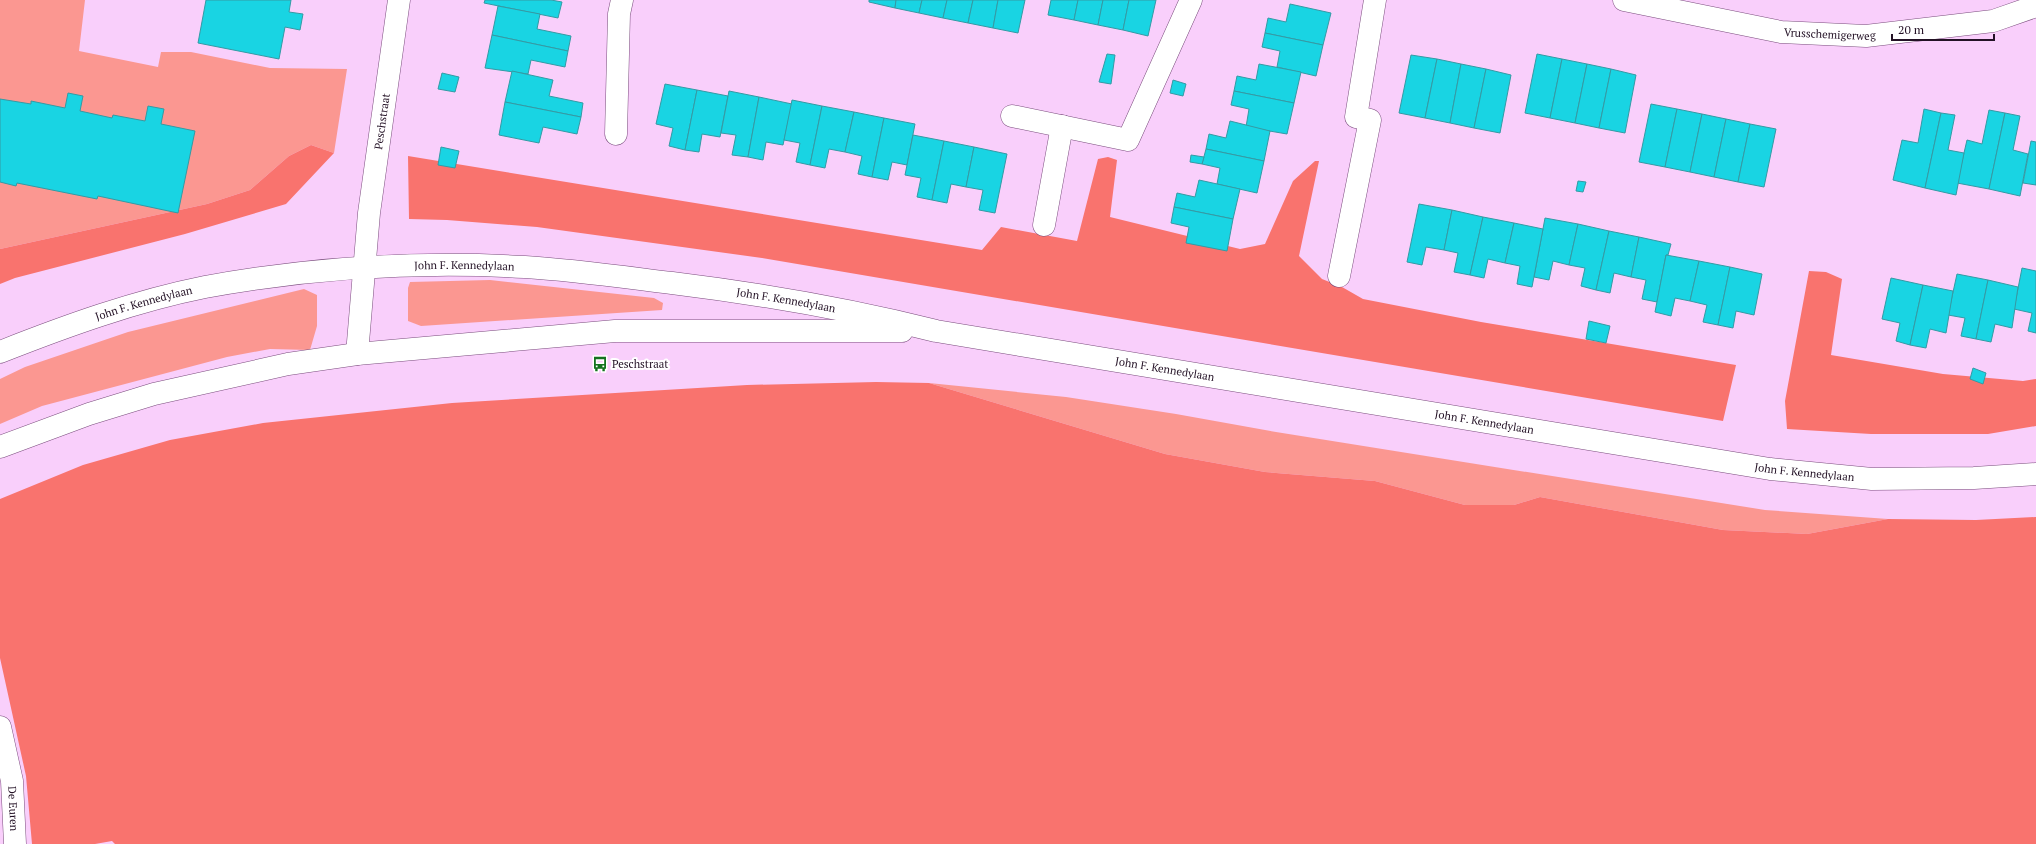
<svg xmlns="http://www.w3.org/2000/svg" width="2036" height="844" font-family="'PT Serif',serif">
	<rect width="100%" height="100%" fill="#f9cffb"/>
	<g fill="#fb9791">
		<polygon points="0,0 85,0 79,51 158,67 161,52 191,52 270,68 347,69 334,153 311,145 289,156 250,190 207,204 0,249"/>
		<polygon points="490,280 654,298 663,303 662,310 421,326 408,321 408,288 410,282"/>
		<polygon points="304,289 317,295 317,326 310,350 270,349 227,357 42,406 0,424 0,379 25,367 128,332"/>
		<polygon points="929,383 1066,397 1176,414 1276,432 1765,510 1888,519 1807,534 1723,530 1540,497 1514,505 1465,505 1375,481 1265,472 1165,454"/>
	</g>
	<g fill="#f9736e">
		<polygon points="311,145 334,153 286,204 185,234 15,278 0,284 0,249 207,204 250,190 289,156"/>
		<polygon points="408,156 982,250 1001,227 1077,241 1098,159 1108,157 1117,160 1110,217 1240,249 1265,244 1293,181 1315,161 1319,161 1299,256 1322,279 1342,287 1363,299 1481,322 1736,365 1723,421 762,258 537,227 447,220 409,219"/>
		<polygon points="1809,271 1826,272 1842,279 1831,355 1943,374 2023,381 2036,379 2036,426 1988,434 1871,434 1787,429 1785,401"/>
		<polygon points="876,382 929,383 1165,454 1265,472 1375,481 1465,505 1514,505 1540,497 1723,530 1807,534 1888,519 1976,520 2036,517 2036,844 115,844 112,841 95,844 32,844 26,776 0,658 0,499 83,465 170,440 263,423 452,403 747,385"/>
	</g>
	<g fill="#19d4e3" stroke="#349aa4">
		<polygon points="206,0 291,0 289,12 303,14 300,30 285,27 279,59 198,43"/>
		<polygon points="485,0 551,0 562,2 558,18 484,3"/>
		<polygon points="869,0 896,0 895,8 869,2"/>
		<polygon points="896,0 922,0 919,13 895,8"/>
		<polygon points="922,0 947,0 943,18 919,13"/>
		<polygon points="947,0 973,0 968,23 943,18"/>
		<polygon points="973,0 998,0 993,28 968,23"/>
		<polygon points="998,0 1025,0 1018,33 993,28"/>
		<polygon points="1051,0 1078,0 1074,20 1048,15"/>
		<polygon points="1078,0 1103,0 1098,25 1074,20"/>
		<polygon points="1103,0 1129,0 1123,30 1098,25"/>
		<polygon points="1129,0 1156,0 1148,36 1123,30"/>
		<polygon points="1290,4 1331,13 1323,45 1265,33 1268,18 1286,22"/>
		<polygon points="498,6 540,14 537,29 571,36 568,51 492,35"/>
		<polygon points="1265,33 1323,45 1316,76 1277,67 1280,51 1262,47"/>
		<polygon points="492,35 568,51 565,67 531,60 528,74 485,68"/>
		<polygon points="1107,54 1115,55 1111,84 1099,82"/>
		<polygon points="1537,54 1562,59 1550,118 1525,113"/>
		<polygon points="1411,55 1437,59 1425,118 1399,113"/>
		<polygon points="1437,59 1461,64 1450,123 1425,118"/>
		<polygon points="1562,59 1587,64 1575,123 1550,118"/>
		<polygon points="1259,64 1301,72 1294,103 1234,91 1237,76 1256,80"/>
		<polygon points="1461,64 1486,69 1474,128 1450,123"/>
		<polygon points="1587,64 1611,69 1599,128 1575,123"/>
		<polygon points="1486,69 1511,75 1500,133 1474,128"/>
		<polygon points="1611,69 1636,75 1625,133 1599,128"/>
		<polygon points="512,71 553,80 549,96 583,103 581,117 505,102"/>
		<polygon points="442,73 459,77 455,92 438,89"/>
		<polygon points="1173,80 1186,84 1183,96 1170,93"/>
		<polygon points="665,84 697,90 685,150 669,146 673,128 656,124"/>
		<polygon points="697,90 728,96 720,137 702,134 699,152 685,150"/>
		<polygon points="729,91 759,97 748,157 732,155 736,135 721,133"/>
		<polygon points="1234,91 1294,103 1287,134 1246,127 1249,109 1231,105"/>
		<polygon points="68,93 83,96 80,111 112,118 113,115 145,121 148,106 164,109 161,124 195,131 178,213 98,196 97,199 17,183 16,186 0,182 0,99 31,104 31,101 65,108"/>
		<polygon points="759,97 792,104 783,145 766,142 763,160 748,157"/>
		<polygon points="792,100 822,106 810,165 796,162 800,143 784,140"/>
		<polygon points="505,102 581,117 577,134 543,127 539,143 499,135"/>
		<polygon points="1651,104 1677,109 1665,167 1639,162"/>
		<polygon points="822,106 854,112 845,152 829,149 825,168 810,165"/>
		<polygon points="1677,109 1702,114 1690,172 1665,167"/>
		<polygon points="1924,109 1941,113 1925,188 1893,180 1902,140 1918,143"/>
		<polygon points="1989,110 2005,113 1989,189 1957,183 1967,140 1982,144"/>
		<polygon points="854,112 884,118 872,177 858,174 862,156 845,152"/>
		<polygon points="1941,113 1955,115 1948,150 1964,153 1956,195 1925,188"/>
		<polygon points="2005,113 2020,116 2013,150 2028,154 2020,196 1989,189"/>
		<polygon points="1702,114 1726,119 1714,177 1690,172"/>
		<polygon points="884,118 915,124 907,165 892,162 888,180 872,177"/>
		<polygon points="1726,119 1750,124 1738,182 1714,177"/>
		<polygon points="1230,121 1270,131 1264,161 1206,149 1209,134 1226,138"/>
		<polygon points="1750,124 1776,129 1764,187 1738,182"/>
		<polygon points="913,135 944,141 932,200 917,197 921,178 905,175"/>
		<polygon points="944,141 974,147 966,187 951,184 947,203 932,200"/>
		<polygon points="2031,141 2036,142 2036,185 2023,183"/>
		<polygon points="441,147 459,151 455,168 438,165"/>
		<polygon points="974,147 1007,154 995,213 979,210 983,190 966,187"/>
		<polygon points="1206,149 1264,161 1257,193 1217,184 1220,168 1202,164"/>
		<polygon points="1191,155 1204,157 1202,164 1190,162"/>
		<polygon points="1199,180 1240,189 1233,219 1174,207 1177,193 1195,197"/>
		<polygon points="1578,181 1586,182 1583,192 1576,191"/>
		<polygon points="1419,204 1452,210 1444,250 1426,247 1422,265 1407,262"/>
		<polygon points="1174,207 1233,219 1227,251 1186,243 1189,227 1171,223"/>
		<polygon points="1452,210 1483,217 1470,275 1454,272 1458,253 1444,250"/>
		<polygon points="1483,217 1514,223 1505,263 1488,259 1484,278 1470,275"/>
		<polygon points="1545,218 1578,224 1569,265 1553,261 1549,280 1534,277"/>
		<polygon points="1514,223 1543,229 1532,287 1517,284 1520,266 1505,263"/>
		<polygon points="1578,224 1609,231 1596,290 1581,286 1585,268 1569,265"/>
		<polygon points="1609,231 1639,237 1631,277 1614,273 1610,293 1596,290"/>
		<polygon points="1639,237 1671,244 1668,255 1666,255 1657,302 1642,299 1646,280 1631,277"/>
		<polygon points="1666,255 1699,261 1690,301 1675,298 1671,316 1655,312"/>
		<polygon points="1699,261 1730,267 1718,325 1703,322 1707,305 1690,301"/>
		<polygon points="1730,267 1762,274 1754,315 1736,311 1733,328 1718,325"/>
		<polygon points="2022,268 2036,271 2036,333 2028,331 2032,313 2014,309"/>
		<polygon points="1957,274 1988,280 1976,339 1961,336 1965,318 1948,315"/>
		<polygon points="1891,278 1923,285 1910,345 1896,341 1900,323 1882,319"/>
		<polygon points="1988,280 2018,287 2012,328 1995,324 1991,342 1976,339"/>
		<polygon points="1923,285 1953,291 1946,333 1930,329 1926,348 1910,345"/>
		<polygon points="1589,321 1610,326 1606,343 1586,339"/>
		<polygon points="1973,368 1986,373 1983,384 1970,379"/>
	</g>
	<g fill="none" stroke-linecap="round" stroke-linejoin="round">
		<g stroke="#7a4d7d" stroke-width="23">
			<g id="minor">
				<path id="s1" d="M1624,0L1781,32L1866,36L1993,21L2036,6"/>
				<polyline points="1012,116 1128,140 1191,0"/>
				<polyline points="616,134 619,14 622,0"/>
				<polyline points="1044,225 1062,126"/>
				<polyline points="1339,276 1370,120 1356,117 1375,0"/>
				<path id="s2" d="M0,352C66,326 135,301 205,287C309,268 419,261 525,267C574,270 623,277 672,283C761,294 849,309 936,331L1770,469L1872,479L1974,478L2036,474"/>
				<path id="s3" d="M357,354L369,213L399,0"/>
				<polyline points="0,447 89,414 154,394 288,364 357,354 615,331 902,331"/>
				<path id="s4" d="M0,727L12,781L15,844"/>
			</g>
		</g>
		<use href="#minor" stroke="#fff" stroke-width="22"/>
	</g>
	<defs>
		<g id="bus-bare" transform="scale(1.2)"><path d="M-5-6H5V4H4V6H2V4H-2V6H-4V4H-5ZM-3.5-4V0h7V-4ZM-3.5 1.2v1.5H-2V1.2ZM2 1.2v1.5H3.5V1.2Z" fill="#14721f" stroke="#fff" stroke-width="2.5" paint-order="stroke"/></g>
	</defs>
	<g fill-rule="evenodd">
		<use href="#bus-bare" x="600" y="364"/>
	</g>
	<g text-anchor="middle" dominant-baseline="central" stroke-width="4" stroke-linejoin="round" paint-order="stroke">
		<g font-size="11" fill="#231125" stroke="#fff">
			<text stroke="none"><textPath href="#s1" startOffset="209">Vrusschemigerweg</textPath></text>
			<text stroke="none"><textPath href="#s3" startOffset="234">Peschstraat</textPath></text>
			<text stroke="none"><textPath href="#s2" startOffset="476">John F. Kennedylaan</textPath></text>
			<text stroke="none"><textPath href="#s2" startOffset="800">John F. Kennedylaan</textPath></text>
			<text stroke="none"><textPath href="#s2" startOffset="152">John F. Kennedylaan</textPath></text>
			<text stroke="none"><textPath href="#s2" startOffset="1185">John F. Kennedylaan</textPath></text>
			<text stroke="none"><textPath href="#s2" startOffset="1509">John F. Kennedylaan</textPath></text>
			<text stroke="none"><textPath href="#s2" startOffset="1833">John F. Kennedylaan</textPath></text>
			<text stroke="none"><textPath href="#s4" startOffset="83">De Euren</textPath></text>
		</g>
		<g font-size="11" fill="#231125" stroke="#fff" text-anchor="start">
			<text x="612" y="364">Peschstraat</text>
		</g>
	</g>
	<path d="M1892 34v6h102v-6" fill="none" stroke="#231125" stroke-width="2"/>
	<text x="1898" y="34" font-size="12" fill="#231125" stroke="#ffffff" stroke-width="3" paint-order="stroke">20 m</text>
</svg>
